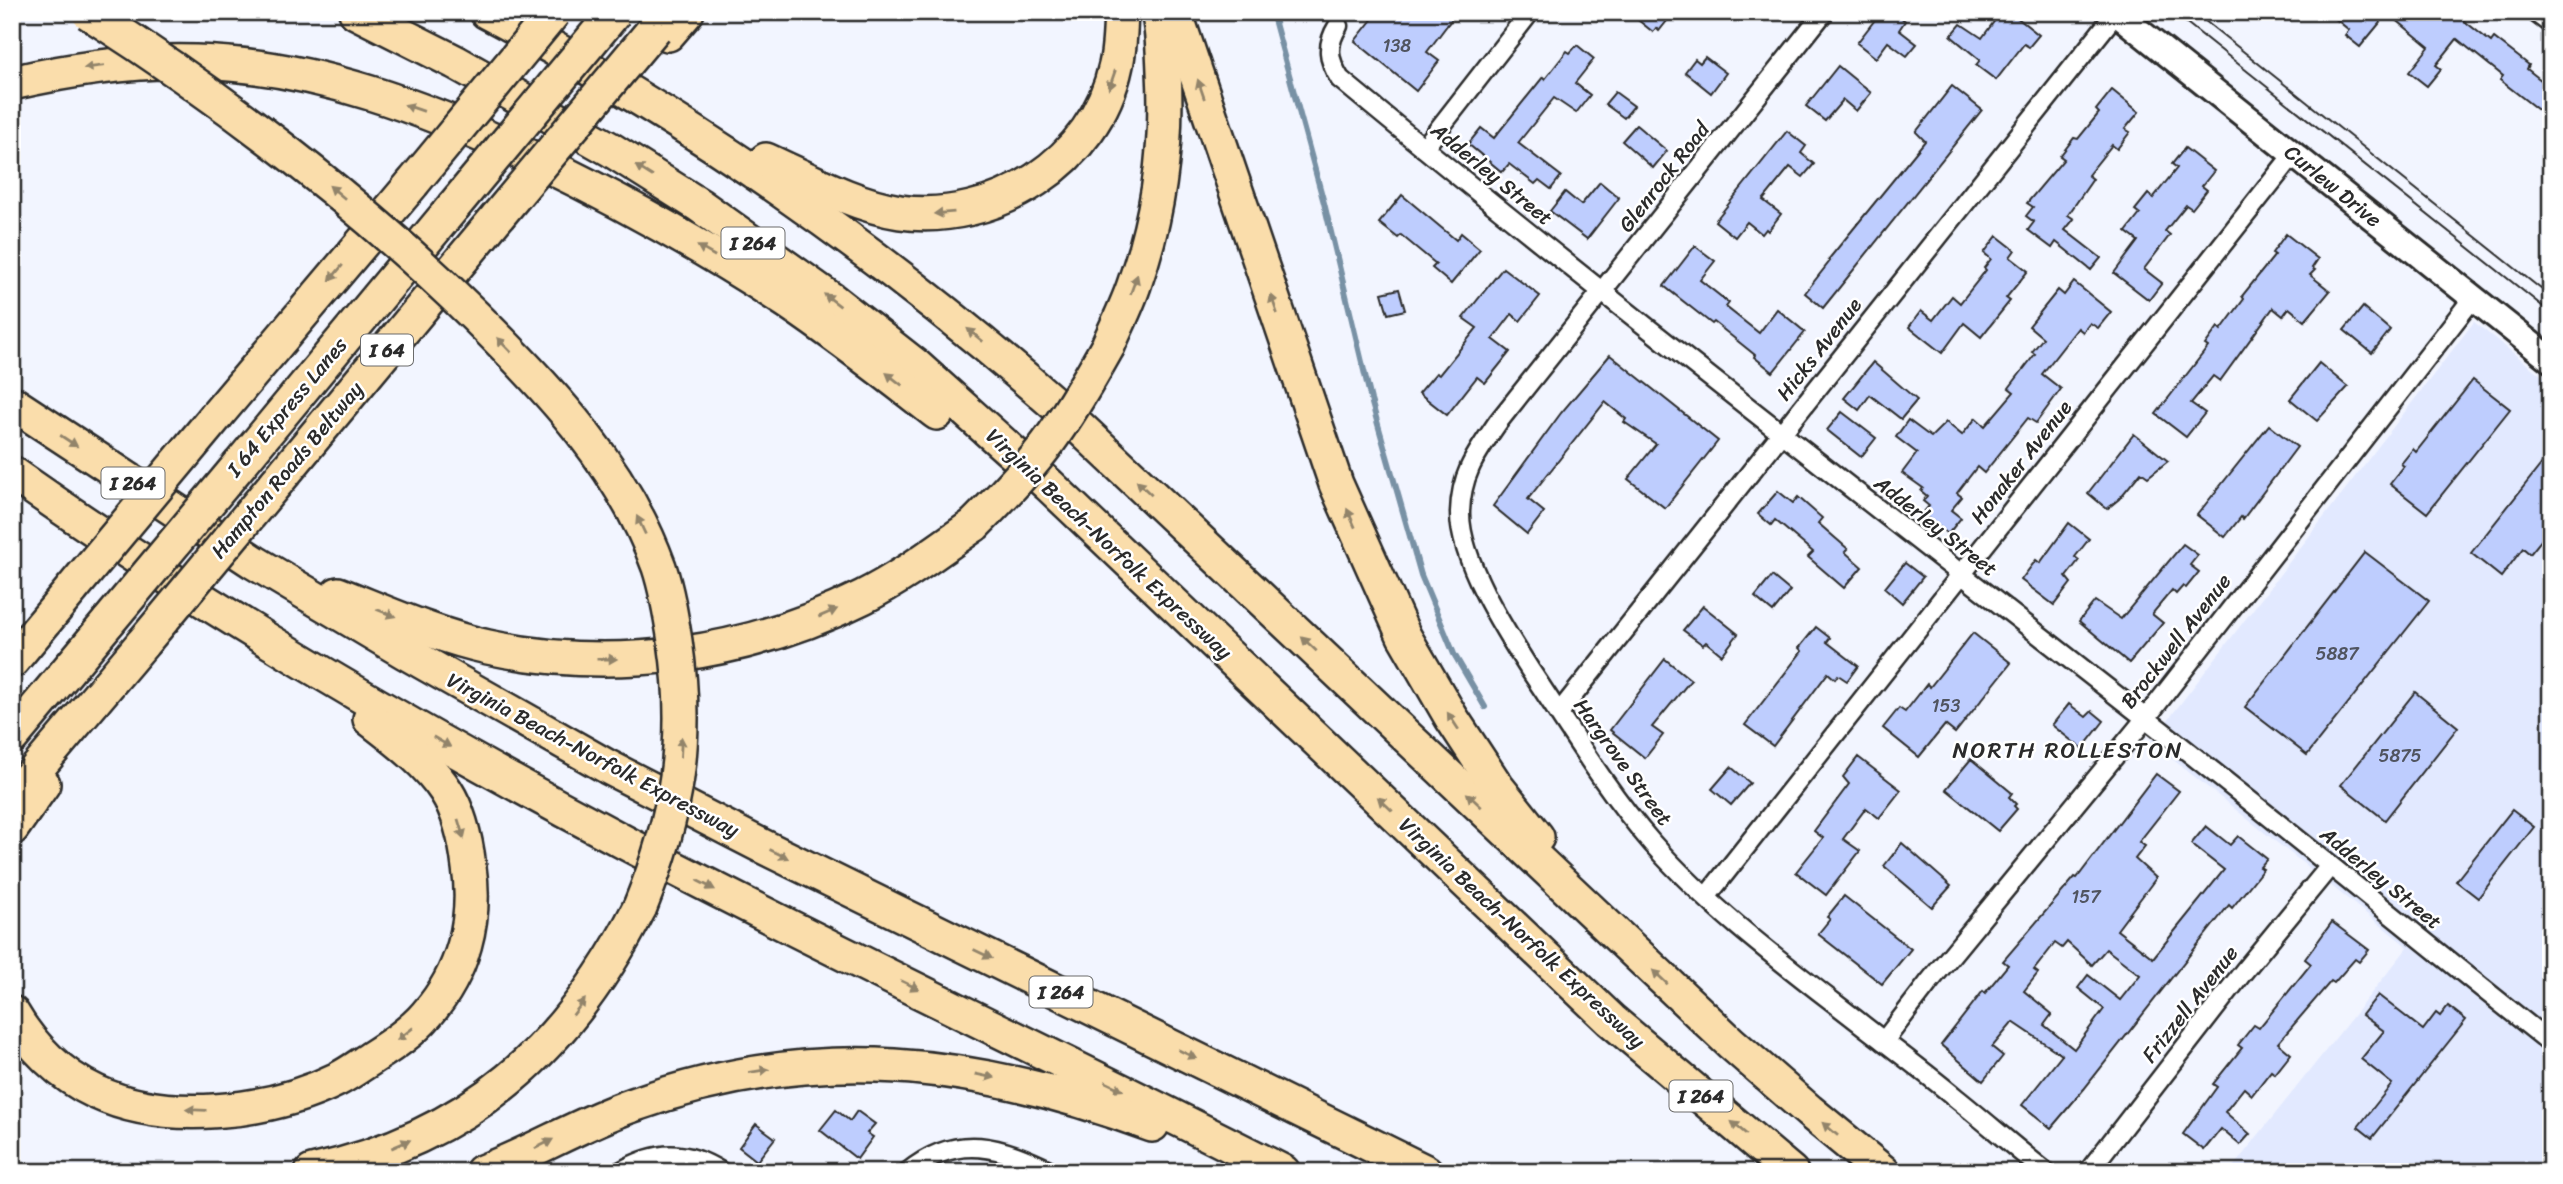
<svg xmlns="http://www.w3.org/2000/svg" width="2563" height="1184" font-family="Sriracha,sans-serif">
	<rect width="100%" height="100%" fill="#f2f5ff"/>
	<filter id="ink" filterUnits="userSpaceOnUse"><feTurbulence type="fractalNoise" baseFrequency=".0143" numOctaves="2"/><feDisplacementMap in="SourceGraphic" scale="14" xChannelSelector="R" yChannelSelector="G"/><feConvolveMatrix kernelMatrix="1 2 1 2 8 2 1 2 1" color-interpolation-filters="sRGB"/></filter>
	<g filter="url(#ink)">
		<polygon fill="#e2e9ff" points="2474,322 2551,383 2551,1172 2229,1172 2408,947 2151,742"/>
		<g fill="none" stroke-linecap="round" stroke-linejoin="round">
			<polyline stroke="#7891a5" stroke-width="6" points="1272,12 1324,203 1371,400 1421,575 1454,654 1485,707"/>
		</g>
		<g fill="#becdfe" stroke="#2b2b2b" stroke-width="2" fill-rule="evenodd">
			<polygon points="1378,12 1457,12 1427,52 1439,61 1416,91 1355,41"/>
			<polygon points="1628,12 1674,12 1659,31 1656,28 1653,32"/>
			<polygon points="1881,12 1895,12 1905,21 1899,30 1917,44 1907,56 1888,42 1876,58 1857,43"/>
			<polygon points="2001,12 2010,12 2039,35 2029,47 2024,44 1996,80 1976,65 1980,60 1951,36 1961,24 1982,38"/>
			<polygon points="2327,12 2453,12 2491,42 2494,38 2529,65 2527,69 2551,88 2551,120 2500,80 2503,76 2457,39 2436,65 2441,69 2427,86 2409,72 2429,47 2388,13 2360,47 2345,35 2349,30"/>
			<polygon points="1577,45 1594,59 1575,83 1590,95 1576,113 1554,98 1518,143 1561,176 1551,189 1539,180 1535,184 1509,164 1502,172 1468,144 1481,128 1494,138 1543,77 1545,79 1567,51 1570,53"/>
			<polygon points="1705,57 1726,73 1711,93 1685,72 1695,59 1700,63"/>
			<polygon points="1838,66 1871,93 1856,111 1843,100 1825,121 1806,106"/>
			<polygon points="1952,86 1982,110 1823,308 1805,293 1830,261 1828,260 1925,141 1916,132"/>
			<polygon points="2112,90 2139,112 2125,129 2130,132 2117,149 2112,145 2088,175 2093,179 2068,215 2074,219 2065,230 2101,258 2091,270 2056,242 2052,248 2028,230 2034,222 2026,216 2033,207 2027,203 2064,159 2060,156 2074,138 2078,139 2099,113 2096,110"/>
			<polygon points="1615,92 1634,106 1624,118 1605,104"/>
			<polygon points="1636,125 1667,151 1653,168 1622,141"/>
			<polygon points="1787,131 1806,146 1801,153 1814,164 1803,177 1790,167 1763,200 1781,214 1768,231 1766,229 1762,234 1747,222 1735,237 1715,221"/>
			<polygon points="2185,148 2214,171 2202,186 2207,190 2192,209 2186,205 2165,231 2170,235 2144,269 2162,283 2149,300 2114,273 2138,241 2126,232 2140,214 2135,210 2148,194 2153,198 2177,168 2172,164"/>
			<polygon points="1600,182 1619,198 1587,239 1550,211 1565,192 1581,205"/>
			<polygon points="1402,195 1456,240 1461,233 1480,249 1451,284 1432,268 1436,264 1401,235 1398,238 1379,223"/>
			<polygon points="2286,234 2318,259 2312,268 2315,270 2310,275 2330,291 2305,321 2289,308 2283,316 2273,308 2220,381 2213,376 2191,403 2205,413 2186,437 2156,414 2208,347 2205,345 2218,327 2221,330 2244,299 2242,296 2275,255 2272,253"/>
			<polygon points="1997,236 2015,250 2010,257 2028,271 2006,298 2010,301 1981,337 1964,323 1942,353 1909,327 1921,311 1933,320 1952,296 1960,303 1986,270 1984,268 1991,259 1984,253"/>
			<polygon points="1695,246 1715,261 1700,280 1729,303 1726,307 1759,333 1777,309 1805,332 1773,372 1754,357 1755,355 1714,322 1712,324 1664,286"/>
			<polygon points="1503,268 1540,296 1520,321 1512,314 1493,339 1510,352 1485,383 1477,377 1447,415 1419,393 1436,373 1439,375 1477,328 1463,318"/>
			<polygon points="2074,282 2111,312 2098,328 2090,323 2083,332 2078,328 2042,374 2061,389 2036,423 2028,418 1984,473 1977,467 1957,493 1962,497 1951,510 1961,518 1948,534 1922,514 1929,506 1923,501 1927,496 1921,491 1923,488 1902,473 1917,453 1896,437 1908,420 1931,437 1946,422 1962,435 1976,418 1985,426 2014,392 2009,388 2035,354 2032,352 2043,338 2029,326 2058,290 2064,295"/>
			<polygon points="1399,289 1405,310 1388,314 1382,293"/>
			<polygon points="2363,307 2390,330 2372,353 2344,330"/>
			<polygon points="1610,355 1718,441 1665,508 1628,479 1656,444 1624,422 1626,419 1605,402 1528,499 1544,512 1527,534 1493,506 1561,413"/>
			<polygon points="1873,362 1917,400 1901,419 1870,395 1859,410 1844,398"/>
			<polygon points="2319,363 2348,387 2317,421 2290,399"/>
			<polygon points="2473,380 2510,409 2427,513 2390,484 2404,466 2401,464 2413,449 2416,452"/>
			<polygon points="1842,412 1876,438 1861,457 1827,430"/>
			<polygon points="2269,425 2297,447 2243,519 2241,517 2225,537 2197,515"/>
			<polygon points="2134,434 2168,461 2148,477 2141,472 2119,499 2107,509 2088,493"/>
			<polygon points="2551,452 2551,528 2530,554 2523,548 2501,577 2471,553"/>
			<polygon points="1778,491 1793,503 1798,497 1822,518 1818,523 1848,549 1845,552 1862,567 1844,588 1808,557 1813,552 1775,520 1771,525 1758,514"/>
			<polygon points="2069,523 2089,539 2075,557 2079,560 2066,577 2071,583 2054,605 2021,580 2036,560 2040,563"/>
			<polygon points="2183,544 2198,555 2190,565 2199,572 2186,588 2183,586 2176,594 2172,590 2152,614 2163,623 2129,663 2079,621 2095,601 2121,619"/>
			<polygon points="2365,552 2429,601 2307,755 2245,707"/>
			<polygon points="1905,563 1923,577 1902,603 1885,588"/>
			<polygon points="1772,576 1790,591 1773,612 1755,597"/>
			<polygon points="1703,606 1738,634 1722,655 1706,642 1703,645 1683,630"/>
			<polygon points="1816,627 1830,638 1827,642 1858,666 1847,681 1838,675 1835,679 1828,673 1773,746 1745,725 1802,651 1799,648"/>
			<polygon points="1973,633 2011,663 1955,733 1945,725 1919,757 1883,728 1899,708 1905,712 1927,684 1930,687"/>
			<polygon points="1665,659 1691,680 1652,727 1663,735 1645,758 1610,730"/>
			<polygon points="2415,692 2458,727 2385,820 2341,785"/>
			<polygon points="2069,704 2086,717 2092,711 2104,721 2082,749 2052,725"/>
			<polygon points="1858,757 1901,790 1879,818 1866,808 1843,839 1860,851 1826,895 1796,872 1823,838 1814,831 1849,784 1843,777"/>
			<polygon points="1971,759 2012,793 2009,797 2016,804 2014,806 2017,809 1998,831 1946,789"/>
			<polygon points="1731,767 1750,783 1731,805 1712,789"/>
			<path d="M2156,774L2179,791L2139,842L2145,846L2135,859L2156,878L2117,930L2153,958L2224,870L2191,844L2206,826L2230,845L2238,836L2267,859L2260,867L2263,869L2232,908L2229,905L2084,1089L2051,1128L2022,1105L2062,1055L2013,1022L1992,1047L2003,1056L1983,1081L1941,1045L1983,991L1985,993L2008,965L2003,961L2075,877L2077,878ZM2067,942L2092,965L2106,949L2140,975L2120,1000L2088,975L2078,988L2104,1009L2074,1049L2044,1025L2052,1014L2024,991L2038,973L2034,970L2055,943L2062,948Z"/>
			<polygon points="2512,810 2534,827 2478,898 2456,881"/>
			<polygon points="1902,843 1951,886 1932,907 1884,866"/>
			<polygon points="1844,896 1911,949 1882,984 1818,934 1830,919 1827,917"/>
			<polygon points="2332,922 2369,950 2359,962 2355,959 2334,983 2331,981 2278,1043 2291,1054 2275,1074 2271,1071 2252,1095 2244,1088 2225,1112 2250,1134 2240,1145 2221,1129 2204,1150 2183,1134 2217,1087 2213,1084 2242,1048 2238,1045 2254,1025 2259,1028 2311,964 2305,959"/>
			<polygon points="2378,995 2423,1030 2436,1013 2440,1016 2448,1006 2466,1020 2372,1138 2358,1127 2392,1084 2361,1059 2384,1031 2362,1015"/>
			<polygon points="836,1110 850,1121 857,1111 875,1124 867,1133 873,1137 857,1159 820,1130"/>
			<polygon points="756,1124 775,1138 757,1161 739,1147"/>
		</g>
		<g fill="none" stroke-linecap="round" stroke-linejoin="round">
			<g stroke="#2b2b2b" stroke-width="23">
				<g id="street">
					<path d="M1824,12L1498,422C1477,453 1461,473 1460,512C1459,559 1505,631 1530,670C1569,728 1606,790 1652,843C1714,913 1791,969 1864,1026C1895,1050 1926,1073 1956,1098C1986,1122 2015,1148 2046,1172"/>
					<polyline points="2535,12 2551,24"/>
					<path d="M1338,26C1326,45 1328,60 1340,79C1603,297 1875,506 2144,717C2281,824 2415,935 2551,1043"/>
					<polyline points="1424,148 1530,12"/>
					<polyline points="1559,713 2116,13"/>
					<polyline points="1707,896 2293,155"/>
					<polyline points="1884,1041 1930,981 2146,718 2473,298"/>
					<path d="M620,1172C656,1151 685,1149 721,1172"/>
					<path d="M908,1172C958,1131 1001,1147 1053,1172"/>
					<polyline points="2088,1172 2244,971 2330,866"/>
				</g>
			</g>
			<g stroke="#2b2b2b" stroke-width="30">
				<polyline id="secondary" points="2115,12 2551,360"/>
			</g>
			<g stroke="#2b2b2b" stroke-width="38">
				<g id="highway">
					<polyline points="356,12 455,62 610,149 699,205 832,300 916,366 1049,485 1611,1020 1791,1172"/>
					<path d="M487,12C696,122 879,251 1057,406L1731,1043L1809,1111L1883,1172"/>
					<polyline points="1175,12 1336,484 1404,636 1451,717 1497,787 1537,837"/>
					<polyline points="668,34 687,12"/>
					<path d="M12,83C72,69 133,60 196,62C314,65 429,109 534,159C622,201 707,249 788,302C840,337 888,375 937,413"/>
					<path d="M766,160C808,179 854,205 900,212C994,225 1096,162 1116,65C1120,48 1120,30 1121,12"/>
					<path d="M1108,346C1117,325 1128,304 1135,282C1159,214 1168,143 1164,71C1163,51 1163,31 1158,12"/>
					<polyline points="12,403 254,562 405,652 608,767 760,845 1426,1172"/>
					<polyline points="217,415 412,184"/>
					<polyline points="241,463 453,207"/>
					<path d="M12,473C207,610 414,731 624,842C841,956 1064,1060 1283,1172"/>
					<polyline points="276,483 498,216"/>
					<path d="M338,594C384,612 440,637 488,647C615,674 747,655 863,597C903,577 938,550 974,525"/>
					<polyline points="12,661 72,589"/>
					<polyline points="12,737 109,621"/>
					<polyline points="12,798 143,643"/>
					<polyline points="12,828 43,784"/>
					<path d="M12,1013C31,1046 61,1076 96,1092C166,1125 270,1113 338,1079C350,1073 362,1064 373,1057C392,1045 413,1031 427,1014C463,973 477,920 469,867C466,841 460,813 446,791C427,762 397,740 370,719"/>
					<path d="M312,1172C470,1137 568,1049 640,907"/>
					<path d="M482,1172C534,1152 581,1123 633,1105C814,1040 975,1059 1152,1125"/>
				</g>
			</g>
			<use href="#street" stroke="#fff" stroke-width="18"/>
			<use href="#secondary" stroke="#fff" stroke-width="24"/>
			<use href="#highway" stroke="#faddab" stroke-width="33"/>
			<g stroke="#2b2b2b" stroke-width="2">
				<polyline points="2173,12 2551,313"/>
				<polyline points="2194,12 2551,297"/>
			</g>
			<g stroke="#2b2b2b" stroke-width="38" stroke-linecap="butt">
				<g id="highway-bridge">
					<path d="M88,12C227,101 358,201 475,316C550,390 623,467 659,567C667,591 671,616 675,641C690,739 677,816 640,907"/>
					<polyline points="412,184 554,12"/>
					<polyline points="453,207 615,12"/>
					<polyline points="498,216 655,28"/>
					<path d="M974,525C1000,499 1025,473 1047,444C1070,413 1089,380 1108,346"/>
					<polyline points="72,589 217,415"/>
					<polyline points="109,621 241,463"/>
					<polyline points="143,643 276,483"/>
				</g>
			</g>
			<use href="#highway-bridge" stroke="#faddab" stroke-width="33"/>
		</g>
		<defs><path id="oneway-solid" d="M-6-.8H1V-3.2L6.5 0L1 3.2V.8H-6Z" transform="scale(1.75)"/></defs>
		<g fill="#92846b">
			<use href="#oneway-solid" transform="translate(94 67) rotate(173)"/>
			<use href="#oneway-solid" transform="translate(1112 80) rotate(109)"/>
			<use href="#oneway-solid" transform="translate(1201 89) rotate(-109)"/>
			<use href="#oneway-solid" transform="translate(414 108) rotate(-161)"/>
			<use href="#oneway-solid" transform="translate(644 171) rotate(-148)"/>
			<use href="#oneway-solid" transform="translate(337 192) rotate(-140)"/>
			<use href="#oneway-solid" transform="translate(944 213) rotate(175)"/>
			<use href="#oneway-solid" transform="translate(706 251) rotate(-150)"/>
			<use href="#oneway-solid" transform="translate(336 273) rotate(130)"/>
			<use href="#oneway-solid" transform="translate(1134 284) rotate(-70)"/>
			<use href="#oneway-solid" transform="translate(832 300) rotate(-143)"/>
			<use href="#oneway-solid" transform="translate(1274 304) rotate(-109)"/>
			<use href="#oneway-solid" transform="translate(975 335) rotate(-141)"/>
			<use href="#oneway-solid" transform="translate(504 345) rotate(-134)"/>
			<use href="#oneway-solid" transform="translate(894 379) rotate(-142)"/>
			<use href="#oneway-solid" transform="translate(69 441) rotate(33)"/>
			<use href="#oneway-solid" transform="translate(1144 488) rotate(-137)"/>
			<use href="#oneway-solid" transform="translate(1351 518) rotate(-114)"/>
			<use href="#oneway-solid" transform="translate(641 525) rotate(-115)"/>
			<use href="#oneway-solid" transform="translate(386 613) rotate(21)"/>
			<use href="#oneway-solid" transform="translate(828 613) rotate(-23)"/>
			<use href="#oneway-solid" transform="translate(1309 644) rotate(-137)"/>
			<use href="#oneway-solid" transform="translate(607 659)"/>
			<use href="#oneway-solid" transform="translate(1453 721) rotate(-123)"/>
			<use href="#oneway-solid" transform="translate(442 742) rotate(30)"/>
			<use href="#oneway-solid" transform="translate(681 747) rotate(-87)"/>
			<use href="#oneway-solid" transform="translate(1474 800) rotate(-137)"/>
			<use href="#oneway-solid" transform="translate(1385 804) rotate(-137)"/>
			<use href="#oneway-solid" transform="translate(461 829) rotate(73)"/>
			<use href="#oneway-solid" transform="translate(779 854) rotate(26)"/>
			<use href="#oneway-solid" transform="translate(706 885) rotate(27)"/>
			<use href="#oneway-solid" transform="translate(983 954) rotate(26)"/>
			<use href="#oneway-solid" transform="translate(1660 977) rotate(-137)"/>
			<use href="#oneway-solid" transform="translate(910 985) rotate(26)"/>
			<use href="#oneway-solid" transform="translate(579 1007) rotate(-53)"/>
			<use href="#oneway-solid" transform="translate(405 1034) rotate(142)"/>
			<use href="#oneway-solid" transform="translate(1187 1054) rotate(26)"/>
			<use href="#oneway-solid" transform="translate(759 1071) rotate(-9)"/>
			<use href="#oneway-solid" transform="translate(985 1076) rotate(12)"/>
			<use href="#oneway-solid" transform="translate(1114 1086) rotate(26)"/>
			<use href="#oneway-solid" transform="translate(196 1110) rotate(-178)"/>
			<use href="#oneway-solid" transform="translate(1739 1128) rotate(-140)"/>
			<use href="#oneway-solid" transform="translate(1830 1129) rotate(-140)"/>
			<use href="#oneway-solid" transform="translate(401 1144) rotate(-23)"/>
			<use href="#oneway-solid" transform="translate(544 1144) rotate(-27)"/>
		</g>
	</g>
	<g text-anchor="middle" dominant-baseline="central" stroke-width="5" stroke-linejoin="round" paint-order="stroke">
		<g font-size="18" fill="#505460">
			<text x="1397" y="46">138</text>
			<text x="2337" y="654">5887</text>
			<text x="1946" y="706">153</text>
			<text x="2400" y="756">5875</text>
			<text x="2086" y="897">157</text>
		</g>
		<g fill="#fff" stroke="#6b6b6b" stroke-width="2">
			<rect x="721.5" y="227.5" width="63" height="31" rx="5"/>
			<rect x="361" y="334.5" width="52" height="31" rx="5"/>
			<rect x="101.5" y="467.5" width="63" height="31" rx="5"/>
			<rect x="1029.5" y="976.5" width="63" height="31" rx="5"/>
			<rect x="1669.5" y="1080.5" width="63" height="31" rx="5"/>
		</g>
		<g font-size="19" font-weight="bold" fill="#2b2b2b">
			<text x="753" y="243">I 264</text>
			<text x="387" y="350">I 64</text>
			<text x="133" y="483">I 264</text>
			<text x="1061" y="992">I 264</text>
			<text x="1701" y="1096">I 264</text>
		</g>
		<g font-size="21" fill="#2b2b2b" stroke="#fff">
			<text transform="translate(1492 174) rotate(39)">Adderley Street</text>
			<text transform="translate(1664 177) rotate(-52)">Glenrock Road</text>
			<text transform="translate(2333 186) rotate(39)">Curlew Drive</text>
			<text transform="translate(1819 349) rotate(-52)">Hicks Avenue</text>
			<text transform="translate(287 407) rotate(-50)">I 64 Express Lanes</text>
			<text transform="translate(2021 462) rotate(-52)">Honaker Avenue</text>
			<text transform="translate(287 470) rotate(-50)">Hampton Roads Beltway</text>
			<text transform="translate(1936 526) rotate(38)">Adderley Street</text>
			<text transform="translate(1109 544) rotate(43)">Virginia Beach-Norfolk Expressway</text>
			<text transform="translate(2176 641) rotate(-52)">Brockwell Avenue</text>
			<text transform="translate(593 755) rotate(28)">Virginia Beach-Norfolk Expressway</text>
			<text transform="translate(1623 762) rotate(54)">Hargrove Street</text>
			<text transform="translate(2381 878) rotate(39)">Adderley Street</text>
			<text transform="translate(1522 933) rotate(43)">Virginia Beach-Norfolk Expressway</text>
			<text transform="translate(2190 1004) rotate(-52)">Frizzell Avenue</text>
		</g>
		<g font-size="23" letter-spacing="2" fill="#2b2b2b" stroke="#fff">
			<text x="2068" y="750">NORTH ROLLESTON</text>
		</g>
	</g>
	<rect width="2563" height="1184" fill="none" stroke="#fff" stroke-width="42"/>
	<rect x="21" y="21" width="2521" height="1142" fill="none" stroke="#2b2b2b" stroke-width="2.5" filter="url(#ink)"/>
</svg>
